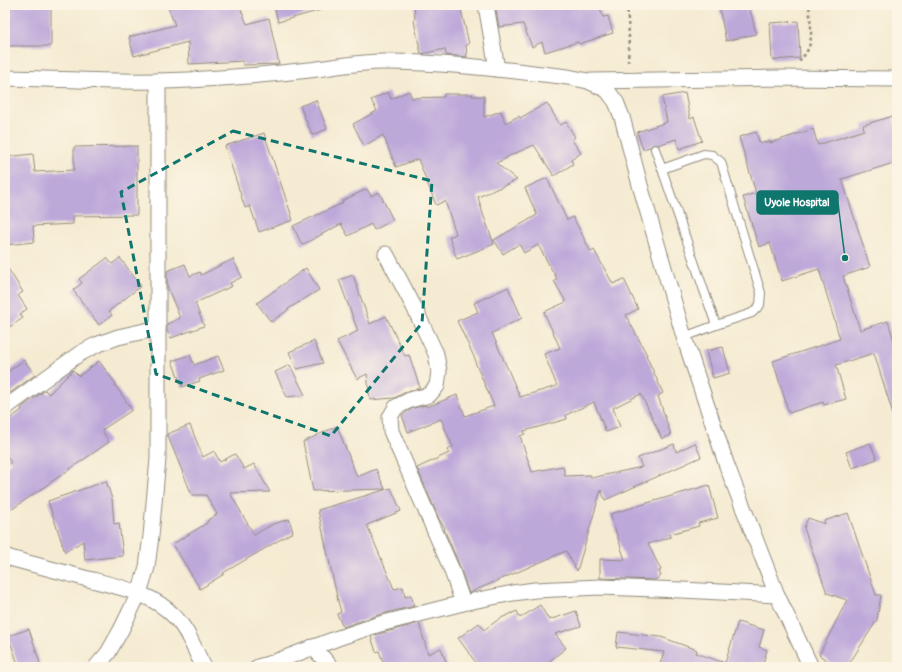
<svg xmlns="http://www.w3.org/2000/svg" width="902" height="672" font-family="Pangolin,sans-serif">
	<rect width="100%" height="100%" fill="#fcf5e5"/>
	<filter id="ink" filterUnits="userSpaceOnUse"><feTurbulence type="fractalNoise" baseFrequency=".025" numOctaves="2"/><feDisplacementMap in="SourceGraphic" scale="8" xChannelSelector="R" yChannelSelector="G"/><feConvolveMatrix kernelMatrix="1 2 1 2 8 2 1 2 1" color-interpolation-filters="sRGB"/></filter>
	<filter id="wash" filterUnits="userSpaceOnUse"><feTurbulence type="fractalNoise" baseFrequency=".012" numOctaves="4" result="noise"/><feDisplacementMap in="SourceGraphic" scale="16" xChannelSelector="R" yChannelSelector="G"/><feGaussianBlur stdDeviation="0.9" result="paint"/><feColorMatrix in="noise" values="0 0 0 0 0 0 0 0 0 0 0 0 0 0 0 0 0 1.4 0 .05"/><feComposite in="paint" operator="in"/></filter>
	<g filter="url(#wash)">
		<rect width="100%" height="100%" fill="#f5ebd2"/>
		<g id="blocks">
			<g fill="#bda8da">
				<rect x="7" y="5" width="44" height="41"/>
				<polygon points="167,5 239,5 247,24 269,18 279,64 243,65 243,61 189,64 188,42 134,56 129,37 175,25"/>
				<polygon points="274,5 321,5 321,10 278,22"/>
				<polygon points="414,5 460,5 469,44 466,45 467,57 446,55 445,49 421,54 414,21 415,20"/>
				<polygon points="495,5 599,5 603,17 608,16 613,33 579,44 578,42 545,52 542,42 532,47 523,24 499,27"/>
				<polygon points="729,5 749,5 756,34 726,41 719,7"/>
				<polygon points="798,21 800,58 772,60 770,23"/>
				<polygon points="409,91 412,98 444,97 444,94 472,94 472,96 484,96 484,117 501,111 505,123 519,116 520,118 547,103 560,125 566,122 575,137 572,140 581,153 571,160 573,164 554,176 534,145 507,157 507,158 496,163 517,180 478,197 483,214 494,244 457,259 449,237 456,234 445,201 436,205 418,159 396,167 383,135 364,146 353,124 377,111 371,100 388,92 391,99"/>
				<polygon points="685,93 690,119 694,117 702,141 679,149 676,139 658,145 654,144 650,147 643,149 637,132 667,122 662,97"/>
				<polygon points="316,100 327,129 312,135 300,106"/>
				<polygon points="893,116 897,130 897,162 842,179 870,267 843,276 860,330 888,321 897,351 897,413 893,414 874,353 836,365 846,399 824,405 823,402 789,413 773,361 840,339 819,269 782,281 770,243 759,247 743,197 756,193 739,137 756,132 760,144 769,141 770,143 813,129 818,145 864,130 863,125"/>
				<polygon points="264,133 293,220 259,232 250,206 245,208 225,146"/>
				<polygon points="137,146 137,215 73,216 73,224 33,226 34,242 5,245 5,157 33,154 35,172 74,170 74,147"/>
				<polygon points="547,178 567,220 573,217 591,252 594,250 613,284 624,279 638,309 626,315 647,355 646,355 663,393 658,396 671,435 662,439 641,394 613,408 620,427 606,432 594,402 566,415 567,419 524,431 525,434 520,436 532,472 563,466 565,476 591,475 591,478 642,467 638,458 674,444 676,452 695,443 701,457 605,500 601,490 577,571 566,551 469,593 459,564 444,529 445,528 439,519 417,468 449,453 447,450 453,447 441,419 408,432 402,415 413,408 426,405 427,407 457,395 465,416 494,406 475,362 476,361 457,321 478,312 474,303 508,287 522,318 492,333 520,397 557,386 544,354 560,348 544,312 566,302 554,281 557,279 538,245 524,253 519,244 503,254 494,240 537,215 525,188"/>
				<polygon points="367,189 371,196 379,192 393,220 374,230 371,224 348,236 341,224 302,245 293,226 343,203 342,201"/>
				<polygon points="107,258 112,264 120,258 141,286 109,311 112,315 99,325 73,290 82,283 79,279"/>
				<polygon points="233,259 242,277 230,283 232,286 195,303 204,326 171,338 167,331 167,324 180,318 167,286 167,271 185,264 190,276 200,272 201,275"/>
				<polygon points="5,264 23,292 18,295 27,309 20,314 23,318 5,330"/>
				<polygon points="306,268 319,290 288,309 288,310 271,322 257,303"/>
				<polygon points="353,275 370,324 386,316 405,356 409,355 420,388 408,391 394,398 370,400 367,374 357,379 337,341 358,331 339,280"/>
				<polygon points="314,341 319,353 323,363 297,369 289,352"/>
				<polygon points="723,347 730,373 713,378 706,351"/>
				<polygon points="190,355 194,365 218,356 224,370 199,379 200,381 182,387 172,361"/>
				<polygon points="24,360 35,375 10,393 5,387 5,374"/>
				<polygon points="99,361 116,384 115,385 132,410 102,430 109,442 5,514 5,468 11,462 5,455 5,422 22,410 21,408 45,390 49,394 73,370 79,376"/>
				<polygon points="290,365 305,395 287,397 275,372"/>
				<polygon points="190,425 203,457 214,451 220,462 235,454 244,469 254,464 270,492 230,493 254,535 273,524 289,519 293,532 223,573 224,574 200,589 173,544 207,523 208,520 217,514 206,495 192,495 167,434"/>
				<polygon points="337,426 357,477 376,469 385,489 313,491 303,442"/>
				<polygon points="870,443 877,459 852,468 846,452"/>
				<polygon points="106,481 112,499 114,524 119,523 123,556 85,560 83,541 65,552 48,501"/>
				<polygon points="709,485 718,518 698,523 699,526 670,534 671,537 648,544 661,570 659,571 661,576 655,580 600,578 600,559 625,560 610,514"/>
				<polygon points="391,488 401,511 367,525 394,589 403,587 405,597 411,595 414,606 378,615 343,627 337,614 341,612 338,601 318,510"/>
				<polygon points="848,513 876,595 881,595 877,620 847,667 837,667 819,655 847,600 827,593 804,528 808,518 825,524 824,521"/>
				<polygon points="540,605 549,620 576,611 581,626 555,634 566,648 542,667 479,667 458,638 479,623 484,630 499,619 517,611 520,618"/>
				<polygon points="738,622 764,630 759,647 767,650 762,667 659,667 664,652 616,647 618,632 661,637 697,650 696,653 725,663"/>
				<polygon points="419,623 428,654 441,648 448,667 385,667 379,651 376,652 371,636"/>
				<polygon points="29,629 40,663 29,667 19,667 8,636"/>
			</g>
		</g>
	</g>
	<g filter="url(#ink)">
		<use href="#blocks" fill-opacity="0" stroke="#908b7e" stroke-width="1"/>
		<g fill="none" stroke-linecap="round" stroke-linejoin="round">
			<g stroke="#908b7e" stroke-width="10">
				<g id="service">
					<polyline points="655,149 716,325"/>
					<polyline points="662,169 704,154 712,155 721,162 761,293 760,305 752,313 716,325 684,337"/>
				</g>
			</g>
			<g stroke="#908b7e" stroke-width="17">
				<g id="minor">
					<polyline points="486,5 497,69"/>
					<path d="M5,78C71,79 138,84 204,79C239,77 274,74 309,70C334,67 359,62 384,62C446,62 507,70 568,77L588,81L607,90L616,102L622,117L640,185L684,337L727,466L777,595L811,667"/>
					<polyline points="592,81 779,78 897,79"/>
					<polyline points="386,254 414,307 436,354 439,371 437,386 429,395 410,400 396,407 390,417 391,431 451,568 463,603"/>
					<polyline points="5,408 79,354 96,345 118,337 158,328"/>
					<path d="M5,556L10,558C35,565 59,571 84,578C115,586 152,592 175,617C189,631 194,650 204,667"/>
					<polyline points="312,647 323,658 331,667"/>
					<polyline points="96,667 108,653 121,630 139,593 147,567 151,536 158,459 158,81"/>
					<polyline points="258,667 272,663 338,638 380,624 463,603 513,593 535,590 600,587 682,590 777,595"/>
				</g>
			</g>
			<g stroke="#908b7e" stroke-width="2.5" stroke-dasharray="3 3" stroke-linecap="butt">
				<polyline points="627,5 629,35 628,64"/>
				<path d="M799,61C802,58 805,55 807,51C814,40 810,18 809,5"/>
			</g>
			<use href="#service" stroke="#fff" stroke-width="8"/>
			<use href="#minor" stroke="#fff" stroke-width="15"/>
		</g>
	</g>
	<path fill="none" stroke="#0f766e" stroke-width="3" stroke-dasharray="8 5" stroke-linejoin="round" d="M233,131L432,181L422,323L331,436L156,374L121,192Z"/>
	<path fill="none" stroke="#0f766e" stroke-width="1.5" d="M845 258L838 203"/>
	<circle fill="#0f766e" stroke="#fcf5e5" stroke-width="1.5" cx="845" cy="258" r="4"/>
	<rect fill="#0f766e" stroke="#0f766e" stroke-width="1.5" x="757" y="191" width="81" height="23" rx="4"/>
	<g font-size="11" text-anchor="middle" font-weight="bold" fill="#fff">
		<text x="797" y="206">Uyole Hospital</text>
	</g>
	<rect width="902" height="672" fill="none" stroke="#fcf5e5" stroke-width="20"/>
</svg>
